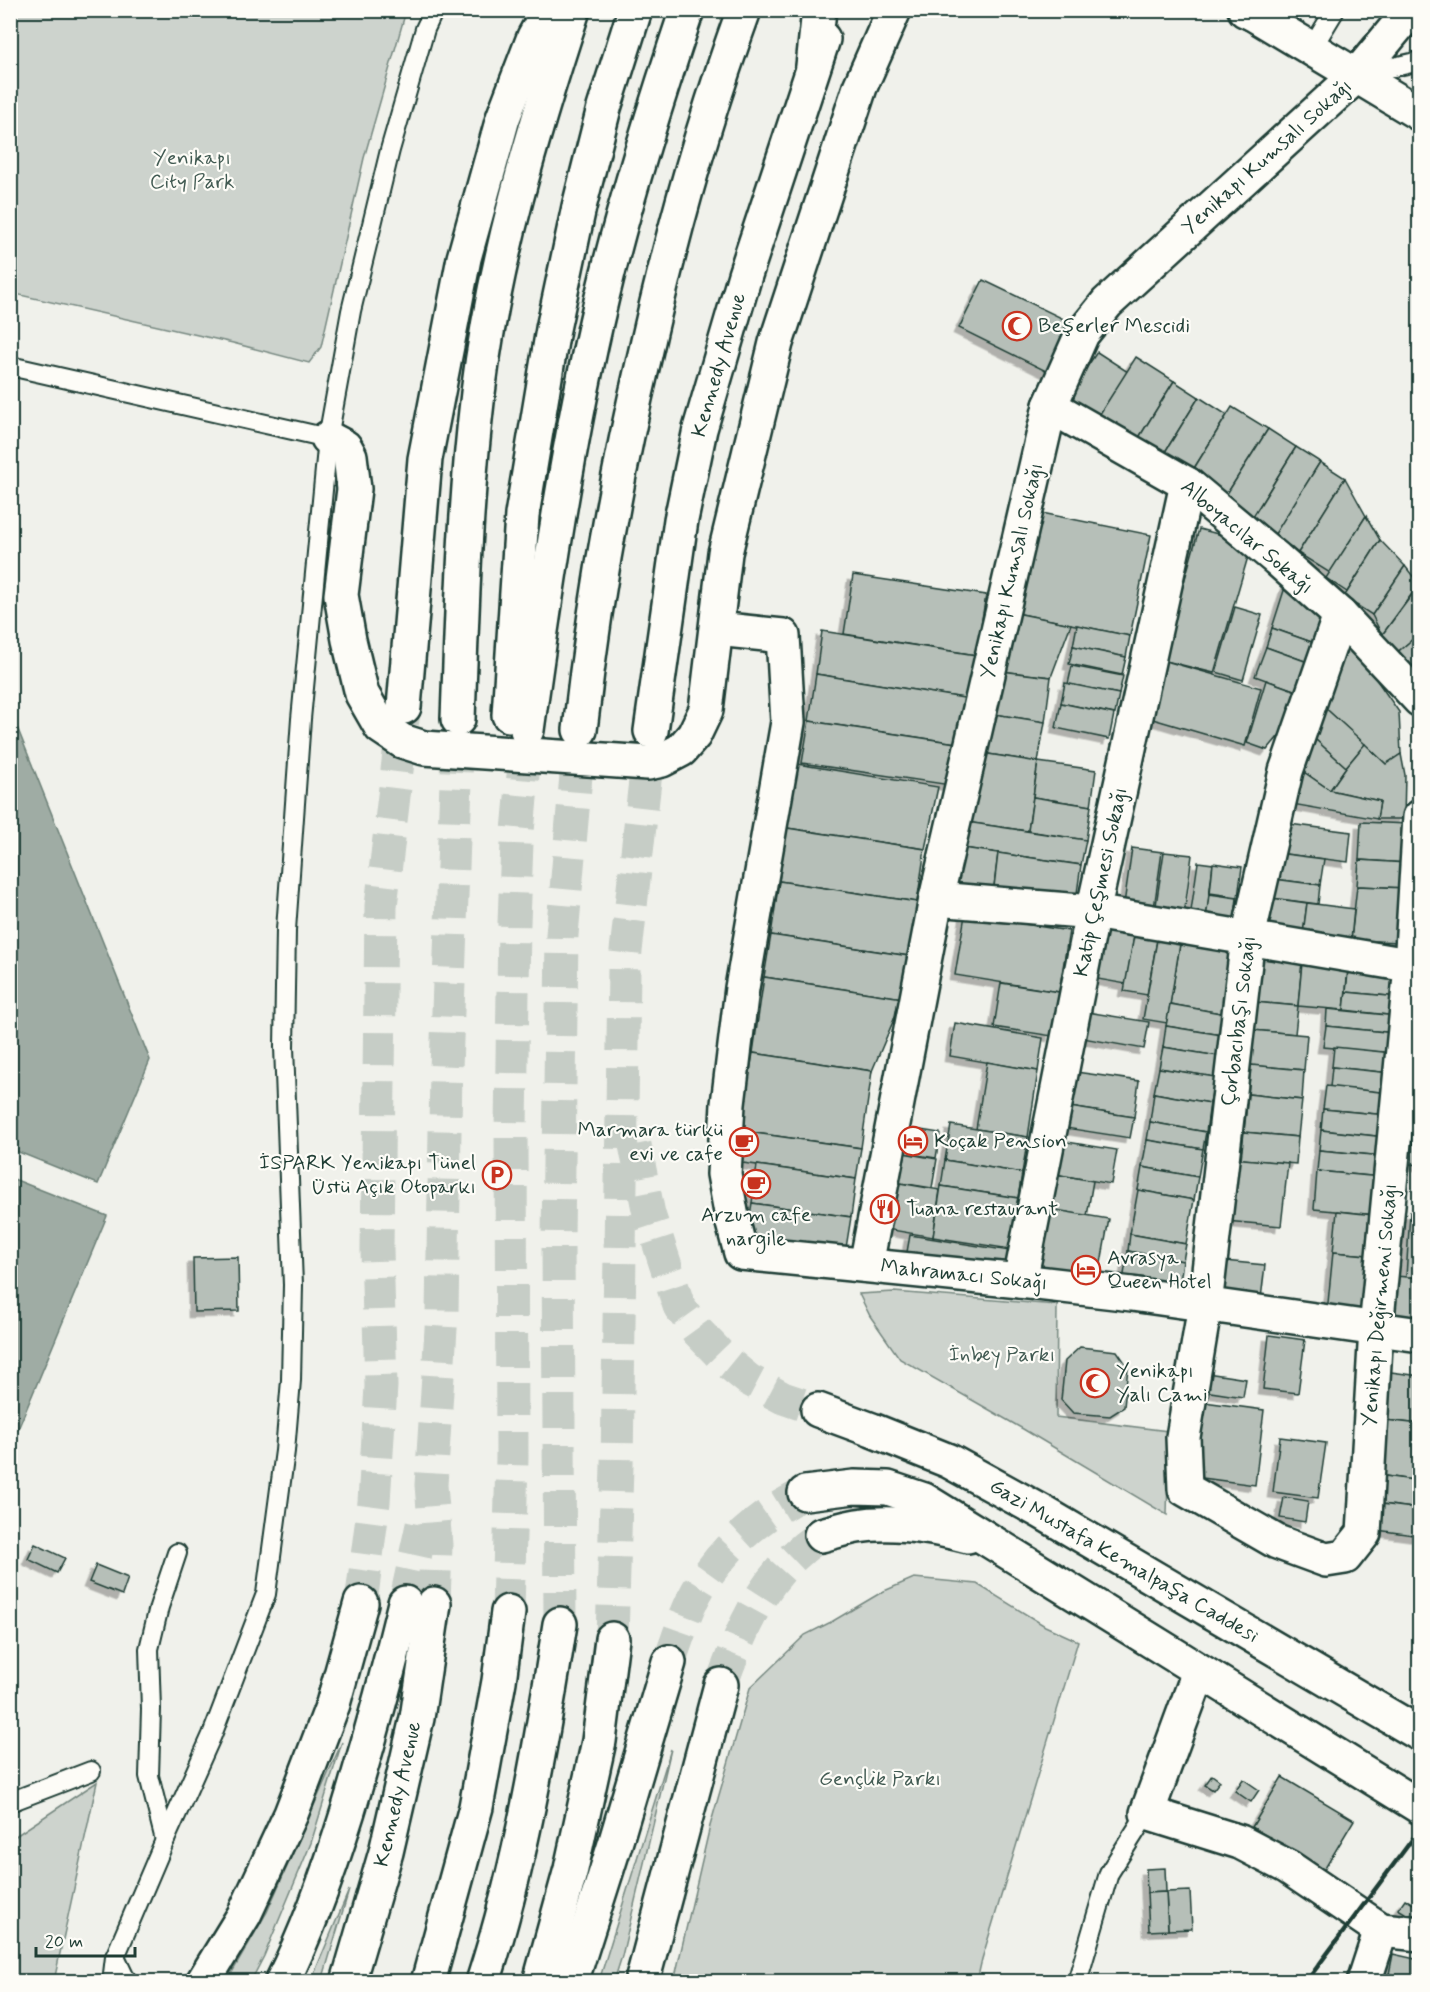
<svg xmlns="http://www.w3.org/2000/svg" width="1430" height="1992" font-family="Mynerve,sans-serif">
	<defs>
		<filter id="shadow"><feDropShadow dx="-5.5" dy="5.5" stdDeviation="0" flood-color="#0004"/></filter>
	</defs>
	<rect width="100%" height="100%" fill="#f0f1eb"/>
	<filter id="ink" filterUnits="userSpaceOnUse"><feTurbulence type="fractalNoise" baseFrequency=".0167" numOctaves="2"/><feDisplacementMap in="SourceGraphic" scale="12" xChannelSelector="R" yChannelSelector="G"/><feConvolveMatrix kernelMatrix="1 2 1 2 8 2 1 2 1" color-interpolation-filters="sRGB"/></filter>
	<g filter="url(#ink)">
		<g fill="#cdd3cd" stroke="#768880" stroke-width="1.5">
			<polygon points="10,11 406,11 364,158 321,347 309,363 233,343 11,293"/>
			<polygon points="894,1292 1057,1305 1056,1417 1176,1432 1168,1475 1167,1515 1023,1429 900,1359 870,1316 859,1294"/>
			<polygon points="914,1578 977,1584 1045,1626 1078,1641 982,1959 977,1981 674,1981 710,1826 750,1688 805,1635 833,1621 882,1592"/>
			<polygon points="342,1742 311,1843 264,1956 251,1981 227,1981 267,1912"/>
			<polygon points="671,1749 622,1956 614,1981 599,1981"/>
			<polygon points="97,1782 54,1981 11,1981 11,1839"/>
			<polygon points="349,1890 322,1981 311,1981"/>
		</g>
		<g fill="#9faca4" stroke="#6c8077" stroke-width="1.5">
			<polygon points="11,712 150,1060 98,1184 11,1149"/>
			<polygon points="11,1178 107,1216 11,1446"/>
		</g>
		<g fill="#b6bfb8" stroke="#1f3d34" stroke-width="1.5" filter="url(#shadow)">
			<polygon points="983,280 1074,324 1050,373 959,328"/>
			<polygon points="1097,352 1128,372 1096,420 1065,400"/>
			<polygon points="1136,357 1174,381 1135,444 1096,420"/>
			<polygon points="1174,381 1199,397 1160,460 1135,444"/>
			<polygon points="1199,397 1227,415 1188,478 1160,460"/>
			<polygon points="1232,407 1268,429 1223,500 1188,478"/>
			<polygon points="1268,429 1296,447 1252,518 1223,500"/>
			<polygon points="1296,447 1320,462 1275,535 1251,520"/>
			<polygon points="1320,462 1345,478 1298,553 1273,537"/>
			<polygon points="1345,478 1366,516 1330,573 1298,553"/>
			<polygon points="1037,512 1151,535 1130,636 1016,613"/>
			<polygon points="1366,516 1380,540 1347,592 1326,578"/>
			<polygon points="1199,529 1252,543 1214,673 1162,660"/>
			<polygon points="1380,540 1405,566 1372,615 1344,597"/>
			<polygon points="1405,566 1419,584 1382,635 1372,615"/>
			<polygon points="853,575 986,595 976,655 844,634"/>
			<polygon points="1287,581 1331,612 1320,645 1272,628"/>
			<polygon points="1420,584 1420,633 1394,655 1382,635"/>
			<polygon points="1235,607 1262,615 1243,680 1216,672"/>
			<polygon points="1016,613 1071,624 1051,677 1001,671"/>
			<polygon points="1077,625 1130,636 1126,657 1073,646"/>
			<polygon points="1272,628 1320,645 1313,664 1266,647"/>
			<polygon points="822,631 976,655 970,699 816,674"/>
			<polygon points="1420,633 1420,670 1413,676 1394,655"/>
			<polygon points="1348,639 1399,712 1401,754 1386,764 1321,704"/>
			<polygon points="1073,646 1126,657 1122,675 1069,664"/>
			<polygon points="1266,647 1313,664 1302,693 1255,676"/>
			<polygon points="1155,658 1261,688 1245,746 1139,715"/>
			<polygon points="1072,666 1123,676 1119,694 1068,684"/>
			<polygon points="1001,671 1051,677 1045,722 988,713"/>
			<polygon points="816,674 970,699 956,743 809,721"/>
			<polygon points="1266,680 1302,693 1293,719 1267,750 1247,743"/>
			<polygon points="1065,683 1119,694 1115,714 1061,703"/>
			<polygon points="1061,703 1114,714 1109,739 1056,728"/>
			<polygon points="1321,704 1365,744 1346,767 1307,732"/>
			<polygon points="988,713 1045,722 1038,762 982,753"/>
			<polygon points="809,721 956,743 950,785 802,763"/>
			<polygon points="1307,732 1346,767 1330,790 1295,766"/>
			<polygon points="1365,744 1386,764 1401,754 1405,775 1404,819 1377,819 1380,801 1330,790 1346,767"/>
			<polygon points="982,753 1038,762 1028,831 972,823"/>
			<polygon points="1038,762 1096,770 1091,806 1033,797"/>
			<polygon points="797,764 938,787 925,849 787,828"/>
			<polygon points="1295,766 1330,790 1380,801 1377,819 1292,804"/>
			<polygon points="1033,797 1091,806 1086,840 1028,831"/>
			<polygon points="960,821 1086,840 1081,865 956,847"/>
			<polygon points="1361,822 1409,824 1407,863 1359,860"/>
			<polygon points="1281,823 1351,832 1348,862 1277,853"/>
			<polygon points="787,828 925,849 917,902 779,881"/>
			<polygon points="956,847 998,853 993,895 950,889"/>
			<polygon points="1132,848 1162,852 1154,908 1124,904"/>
			<polygon points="1164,852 1192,855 1184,916 1155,912"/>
			<polygon points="998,853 1081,865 1075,907 993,895"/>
			<polygon points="1277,853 1324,859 1320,885 1274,879"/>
			<polygon points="1359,860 1407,863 1406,888 1357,886"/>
			<polygon points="1198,862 1213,864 1206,920 1190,918"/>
			<polygon points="1213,863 1242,867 1238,897 1210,893"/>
			<polygon points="1274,879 1320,885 1318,904 1271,898"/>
			<polygon points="779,881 917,902 909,956 771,935"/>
			<polygon points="1357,886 1406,888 1400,942 1351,940"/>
			<polygon points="1209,894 1237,898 1234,923 1206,920"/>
			<polygon points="1271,898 1307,903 1303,934 1267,929"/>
			<polygon points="1307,903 1354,909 1351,940 1303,934"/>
			<polygon points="965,915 1069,931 1059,992 955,975"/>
			<polygon points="1095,929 1134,936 1126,984 1086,977"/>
			<polygon points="771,935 909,956 903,998 764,977"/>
			<polygon points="1134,936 1157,940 1147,995 1124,991"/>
			<polygon points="1207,938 1229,942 1227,954 1236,955 1226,1014 1170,1004 1180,944 1206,948"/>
			<polygon points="1157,940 1180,944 1167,1023 1143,1019"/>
			<polygon points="1260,948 1303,952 1298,1006 1254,1002"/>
			<polygon points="1303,952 1349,957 1344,1010 1298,1006"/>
			<polygon points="1348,973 1401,978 1399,997 1346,992"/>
			<polygon points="764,977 903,998 872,1071 753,1053"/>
			<polygon points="1001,983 1059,992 1052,1036 994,1027"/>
			<polygon points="1346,992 1399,997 1397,1016 1344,1010"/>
			<polygon points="1254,1002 1298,1006 1295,1034 1252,1030"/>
			<polygon points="1170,1004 1226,1014 1222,1035 1166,1026"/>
			<polygon points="1327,1009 1397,1016 1395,1033 1326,1026"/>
			<polygon points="1081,1011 1149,1022 1144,1049 1077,1037"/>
			<polygon points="955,1023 1043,1038 1038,1071 950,1056"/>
			<polygon points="1166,1026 1222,1035 1218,1056 1163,1047"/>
			<polygon points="1326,1026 1395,1033 1393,1053 1323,1047"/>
			<polygon points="1252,1030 1307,1035 1304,1070 1248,1065"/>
			<polygon points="1163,1047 1218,1056 1215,1077 1159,1068"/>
			<polygon points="1334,1047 1393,1053 1391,1073 1332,1067"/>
			<polygon points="753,1053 872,1071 861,1148 740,1131"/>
			<polygon points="987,1062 1038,1071 1028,1137 976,1129"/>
			<polygon points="1251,1065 1304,1070 1302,1100 1248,1094"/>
			<polygon points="1332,1067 1391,1073 1389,1093 1330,1087"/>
			<polygon points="1159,1068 1215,1077 1210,1103 1154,1093"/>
			<polygon points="1069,1071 1139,1081 1134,1117 1063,1106"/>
			<polygon points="1416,1079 1420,1079 1420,1099 1414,1099"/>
			<polygon points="1326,1086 1389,1093 1387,1115 1323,1109"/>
			<polygon points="1154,1093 1210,1103 1206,1132 1150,1122"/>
			<polygon points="1248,1094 1302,1100 1298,1137 1244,1132"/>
			<polygon points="1414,1099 1420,1099 1420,1120 1412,1119"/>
			<polygon points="1063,1106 1134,1117 1130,1138 1059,1127"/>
			<polygon points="1323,1109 1387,1115 1385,1137 1321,1130"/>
			<polygon points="1150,1122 1206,1132 1203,1149 1147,1140"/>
			<polygon points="951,1125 1028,1137 1022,1173 945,1160"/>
			<polygon points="896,1126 940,1133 936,1158 892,1151"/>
			<polygon points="1321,1130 1385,1137 1383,1156 1319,1150"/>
			<polygon points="740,1131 861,1148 856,1179 736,1162"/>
			<polygon points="1244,1132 1298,1137 1296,1164 1241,1159"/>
			<polygon points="1400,1137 1420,1139 1420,1165 1397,1163"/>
			<polygon points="1055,1140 1117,1150 1111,1184 1049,1173"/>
			<polygon points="1147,1140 1203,1149 1198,1177 1142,1167"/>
			<polygon points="1319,1150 1383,1156 1381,1177 1317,1171"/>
			<polygon points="892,1151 937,1159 932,1188 888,1181"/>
			<polygon points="1232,1158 1288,1163 1281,1226 1226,1221"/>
			<polygon points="945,1160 1022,1173 1018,1198 941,1186"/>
			<polygon points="757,1165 856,1179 851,1217 752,1203"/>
			<polygon points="1142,1167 1198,1177 1194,1200 1138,1190"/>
			<polygon points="1317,1171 1381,1177 1377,1215 1314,1209"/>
			<polygon points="1049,1173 1093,1181 1087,1216 1044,1208"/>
			<polygon points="888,1181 940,1190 933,1237 880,1228"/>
			<polygon points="941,1186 1018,1198 1010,1249 933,1237"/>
			<polygon points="1138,1190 1194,1200 1186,1244 1130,1234"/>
			<polygon points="752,1203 851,1217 845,1254 746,1240"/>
			<polygon points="1044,1208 1109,1219 1097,1285 1032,1274"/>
			<polygon points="1337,1211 1383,1216 1379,1256 1333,1252"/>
			<polygon points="1410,1212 1420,1213 1420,1278 1406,1277"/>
			<polygon points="1130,1234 1186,1244 1183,1261 1128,1251"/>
			<polygon points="910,1235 1010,1251 1005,1279 905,1263"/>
			<polygon points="1128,1251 1183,1261 1178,1296 1122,1286"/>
			<polygon points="1333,1252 1379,1256 1372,1318 1327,1313"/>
			<polygon points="238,1257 239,1311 194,1312 193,1258"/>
			<polygon points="1224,1261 1265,1265 1260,1307 1215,1303"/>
			<polygon points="1395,1276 1420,1278 1420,1327 1390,1325"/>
			<polygon points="1269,1335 1305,1340 1298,1393 1263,1389"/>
			<polygon points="1080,1347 1117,1351 1128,1367 1124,1407 1110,1416 1073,1413 1061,1400 1065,1361"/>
			<polygon points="1391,1372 1420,1376 1420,1424 1385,1420"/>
			<polygon points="1207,1373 1246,1379 1243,1397 1204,1391"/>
			<polygon points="1204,1402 1264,1410 1255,1485 1195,1477"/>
			<polygon points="1385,1420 1420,1424 1420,1481 1378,1475"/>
			<polygon points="1280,1437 1326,1443 1318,1498 1273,1492"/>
			<polygon points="1378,1475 1420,1481 1420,1509 1374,1503"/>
			<polygon points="1284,1497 1308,1501 1305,1522 1280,1518"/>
			<polygon points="1374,1503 1420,1509 1420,1536 1370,1529"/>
			<polygon points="35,1544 65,1558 57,1573 28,1559"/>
			<polygon points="96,1565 128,1578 122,1595 89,1582"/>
			<polygon points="1212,1775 1220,1781 1213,1790 1205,1785"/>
			<polygon points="1282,1777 1354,1820 1324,1870 1252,1827"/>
			<polygon points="1243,1779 1259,1790 1251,1802 1235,1791"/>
			<polygon points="1165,1868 1166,1892 1147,1893 1146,1869"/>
			<polygon points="1190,1891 1192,1929 1168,1930 1166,1892"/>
			<polygon points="1166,1892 1168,1930 1149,1931 1147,1893"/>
			<polygon points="1405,1899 1420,1908 1420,1922 1398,1909"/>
			<polygon points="1393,1954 1420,1960 1420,1980 1389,1974"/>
			<polygon points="1389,1974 1420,1980 1420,1982 1386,1982"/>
		</g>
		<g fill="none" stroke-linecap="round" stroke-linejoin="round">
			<polyline stroke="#c6cdc6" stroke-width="33" stroke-dasharray="33 16" stroke-linecap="butt" points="361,1603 374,1502 381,1386 377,1250 381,906 404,711"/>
			<g stroke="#c6cdc6" stroke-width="33" stroke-dasharray="33 16" stroke-linecap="butt">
				<polyline points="635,1145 649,1214 679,1306 697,1331 727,1362 749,1380 783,1398 818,1410"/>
				<polyline points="405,1603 422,1525"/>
				<polyline points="434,1604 436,1545 431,1485 442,1313 446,1069 458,723"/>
				<polyline points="612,1639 617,1466 624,969 650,736"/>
				<path d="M669,1662C679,1636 688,1602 704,1580C730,1541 764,1513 805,1493"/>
				<path d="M721,1685C744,1623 764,1573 821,1535"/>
			</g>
			<g stroke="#c6cdc6" stroke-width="33" stroke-dasharray="33 16" stroke-linecap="butt">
				<polyline points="508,1612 512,1458 511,1128 514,923 517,843 527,730"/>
				<polyline points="560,1624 558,1239 562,935 580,730"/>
			</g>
			<g stroke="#1f3d34" stroke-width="22">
				<g id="lane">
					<polyline points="1312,48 1335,10"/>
					<polyline points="1359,75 1420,61"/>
					<polyline points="10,366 328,438"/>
					<polyline points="10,1802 91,1771"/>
					<polyline points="165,1840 149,1776 151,1709 149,1649 159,1607 177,1553"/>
					<polyline points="115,1957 125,1978 130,1982"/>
					<polyline points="112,1982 115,1957 165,1840 212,1735 266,1594 285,1451 291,1380 293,1285 284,1047 286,930 301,719 328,438 351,311 390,150 425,29 434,10"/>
					<polyline points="1077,1982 1109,1873 1147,1813"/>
				</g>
			</g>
			<g stroke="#1f3d34" stroke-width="38">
				<g id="street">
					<polyline points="1357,75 1411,10"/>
					<polyline points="1050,406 1187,484 1277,559 1340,615 1420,700"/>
					<polyline points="1340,615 1286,771 1248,937 1205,1305 1183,1437 1185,1489 1277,1542 1326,1560 1345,1557 1364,1533 1376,1329 1411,966 1420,817"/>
					<polyline points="717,629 783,636 788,722 742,988 728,1104 724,1174 733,1223 741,1253 1020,1281 1132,1294 1420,1335"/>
					<polyline points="404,707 425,459 464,258 503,118 534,37 549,10"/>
					<polyline points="866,1265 936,899 1093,912 1420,967"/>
					<polyline points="1020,1281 1093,912 1187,484"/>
					<polyline points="1199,1672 1147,1813 1240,1842 1288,1867 1381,1930 1420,1934"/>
					<polyline points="203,1982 244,1915 291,1814 333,1704 361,1603"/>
					<polyline points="1364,1982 1381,1930"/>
				</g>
			</g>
			<g stroke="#1f3d34" stroke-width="38">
				<g id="secondary">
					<polyline points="1252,13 1420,114"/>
					<polyline points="936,899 1050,406 1082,334 1107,303 1357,75"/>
				</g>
			</g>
			<g stroke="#1f3d34" stroke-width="38">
				<g id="primary">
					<polyline points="1245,10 1252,13"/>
					<polyline points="328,438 345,447 350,456 354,489 341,595 349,640 362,694 381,727 402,741 424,748 648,763 662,760 681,750 694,735 706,710 725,553 776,343 860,87 894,10"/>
					<path d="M458,719C462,610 465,501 478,393C494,262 532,135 573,10"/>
					<polyline points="651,731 681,520 700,429 745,275 823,39"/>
					<polyline points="818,1410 872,1430 949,1461 1042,1512 1420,1734"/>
					<polyline points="805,1493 854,1487 888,1488 924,1500 1420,1807"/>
					<path d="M821,1535C833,1532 845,1528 857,1526C893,1520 934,1527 968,1536"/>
					<path d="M282,1982C310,1927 330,1869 348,1811C369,1742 388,1673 405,1603"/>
					<polyline points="348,1982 386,1852 417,1718 434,1604"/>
					<polyline points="540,1982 571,1869 599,1741 612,1639"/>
					<polyline points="571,1982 615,1844 669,1662"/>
					<polyline points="642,1982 721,1685"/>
				</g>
			</g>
			<g stroke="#1f3d34" stroke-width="38">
				<g id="highway">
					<polyline points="813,66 819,10"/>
					<polyline points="509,715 522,515 553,329 579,207 604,108 635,10"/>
					<path d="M527,730C547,585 568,440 602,297C625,200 655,105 687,10"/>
					<path d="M580,730C594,603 615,483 644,359C670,241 702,125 744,10"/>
					<polyline points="428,1982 476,1807 499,1681 508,1612"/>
					<path d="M483,1982C521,1865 541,1745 560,1624"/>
				</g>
			</g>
			<use href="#lane" stroke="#fdfcf7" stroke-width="18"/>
			<use href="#street" stroke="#fdfcf7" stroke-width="33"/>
			<use href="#secondary" stroke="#fdfcf7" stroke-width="33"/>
			<use href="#primary" stroke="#fdfcf7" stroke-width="33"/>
			<use href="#highway" stroke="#fdfcf7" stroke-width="33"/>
			<polyline stroke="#1f3d34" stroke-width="4.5" points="1306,1982 1420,1829"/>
		</g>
	</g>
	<defs>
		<g id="mosque-ring" transform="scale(1.5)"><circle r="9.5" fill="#fdfcf7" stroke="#c8321e" stroke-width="1.5"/><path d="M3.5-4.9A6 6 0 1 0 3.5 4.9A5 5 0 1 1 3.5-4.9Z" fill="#c8321e"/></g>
		<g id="hotel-ring" transform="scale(1.5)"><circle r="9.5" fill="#fdfcf7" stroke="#c8321e" stroke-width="1.5"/><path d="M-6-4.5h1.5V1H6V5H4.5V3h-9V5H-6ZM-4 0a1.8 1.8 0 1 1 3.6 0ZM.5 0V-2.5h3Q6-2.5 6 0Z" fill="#c8321e"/></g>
		<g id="cafe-ring" transform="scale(1.5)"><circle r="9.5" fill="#fdfcf7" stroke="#c8321e" stroke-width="1.5"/><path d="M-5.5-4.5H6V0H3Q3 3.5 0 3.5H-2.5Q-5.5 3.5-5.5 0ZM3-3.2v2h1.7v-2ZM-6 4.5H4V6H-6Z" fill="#c8321e"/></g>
		<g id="parking-ring" transform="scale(1.5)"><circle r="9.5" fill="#fdfcf7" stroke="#c8321e" stroke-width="1.5"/><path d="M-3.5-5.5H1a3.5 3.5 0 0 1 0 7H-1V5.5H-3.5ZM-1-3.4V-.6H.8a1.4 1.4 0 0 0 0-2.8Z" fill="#c8321e"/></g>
		<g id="restaurant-ring" transform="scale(1.5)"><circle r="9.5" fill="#fdfcf7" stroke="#c8321e" stroke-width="1.5"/><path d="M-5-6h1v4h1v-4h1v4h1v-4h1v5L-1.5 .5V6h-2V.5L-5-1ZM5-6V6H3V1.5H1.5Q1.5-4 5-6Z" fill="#c8321e"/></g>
	</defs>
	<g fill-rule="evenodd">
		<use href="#mosque-ring" x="1017" y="326"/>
		<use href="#hotel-ring" x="913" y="1141"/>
		<use href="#cafe-ring" x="744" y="1142"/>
		<use href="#parking-ring" x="497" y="1175"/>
		<use href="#cafe-ring" x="756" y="1184"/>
		<use href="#restaurant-ring" x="885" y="1209"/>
		<use href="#hotel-ring" x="1086" y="1270"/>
		<use href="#mosque-ring" x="1095" y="1383"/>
	</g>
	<g text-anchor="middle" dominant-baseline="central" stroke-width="4.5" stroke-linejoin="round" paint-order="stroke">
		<g font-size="21" fill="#1f3d34" stroke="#fdfcf7">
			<text transform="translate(1267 157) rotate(-42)">Yenikapı Kumsalı Sokağı</text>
			<text transform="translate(719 365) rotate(-74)">Kennedy Avenue</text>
			<text transform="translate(1247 537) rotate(40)">Alboyacılar Sokağı</text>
			<text transform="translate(1012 571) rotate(-77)">Yenikapı Kumsalı Sokağı</text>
			<text transform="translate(1101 882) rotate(-78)">Katip Çeşmesi Sokağı</text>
			<text transform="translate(1239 1021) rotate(-83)">Çorbacıbaşı Sokağı</text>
			<text transform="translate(964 1275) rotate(6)">Mahramacı Sokağı</text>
			<text transform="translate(1380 1305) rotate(-85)">Yenikapı Değirmeni Sokağı</text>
			<text transform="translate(1124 1561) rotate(30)">Gazi Mustafa Kemalpaşa Caddesi</text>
			<text transform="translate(398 1794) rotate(-77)">Kennedy Avenue</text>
		</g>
		<g font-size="21" fill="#425b53" stroke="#fdfcf7">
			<text x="192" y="158">Yenikapı<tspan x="192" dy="24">City Park</tspan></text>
			<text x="1002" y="1355">İnbey Parkı</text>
			<text x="880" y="1779">Gençlik Parkı</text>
		</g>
		<g font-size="21" fill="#1f3d34" stroke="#fdfcf7" text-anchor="start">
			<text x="1038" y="326">Beşerler Mescidi</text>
			<text x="723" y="1130" text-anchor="end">Marmara türkü<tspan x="723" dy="24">evi ve cafe</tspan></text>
			<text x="934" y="1141">Koçak Pension</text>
			<text x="476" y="1163" text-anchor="end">İSPARK Yenikapı Tünel<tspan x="476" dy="24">Üstü Açık Otoparkı</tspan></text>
			<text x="906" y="1209">Tuana restaurant</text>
			<text x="756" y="1215" text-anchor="middle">Arzum cafe<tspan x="756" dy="24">nargile</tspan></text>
			<text x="1107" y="1258">Avrasya<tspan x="1107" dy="24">Queen Hotel</tspan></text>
			<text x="1116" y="1371">Yenikapı<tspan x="1116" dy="24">Yalı Cami</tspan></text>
		</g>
	</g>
	<rect width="1430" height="1992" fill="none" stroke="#fdfcf7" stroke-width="36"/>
	<rect x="18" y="18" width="1394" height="1956" fill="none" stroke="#1f3d34" stroke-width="2" filter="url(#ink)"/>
	<path d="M36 1947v9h99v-9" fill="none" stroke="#1f3d34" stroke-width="3"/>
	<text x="45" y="1947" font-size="18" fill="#1f3d34" stroke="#fdfcf7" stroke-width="4.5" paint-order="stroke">20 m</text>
</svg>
